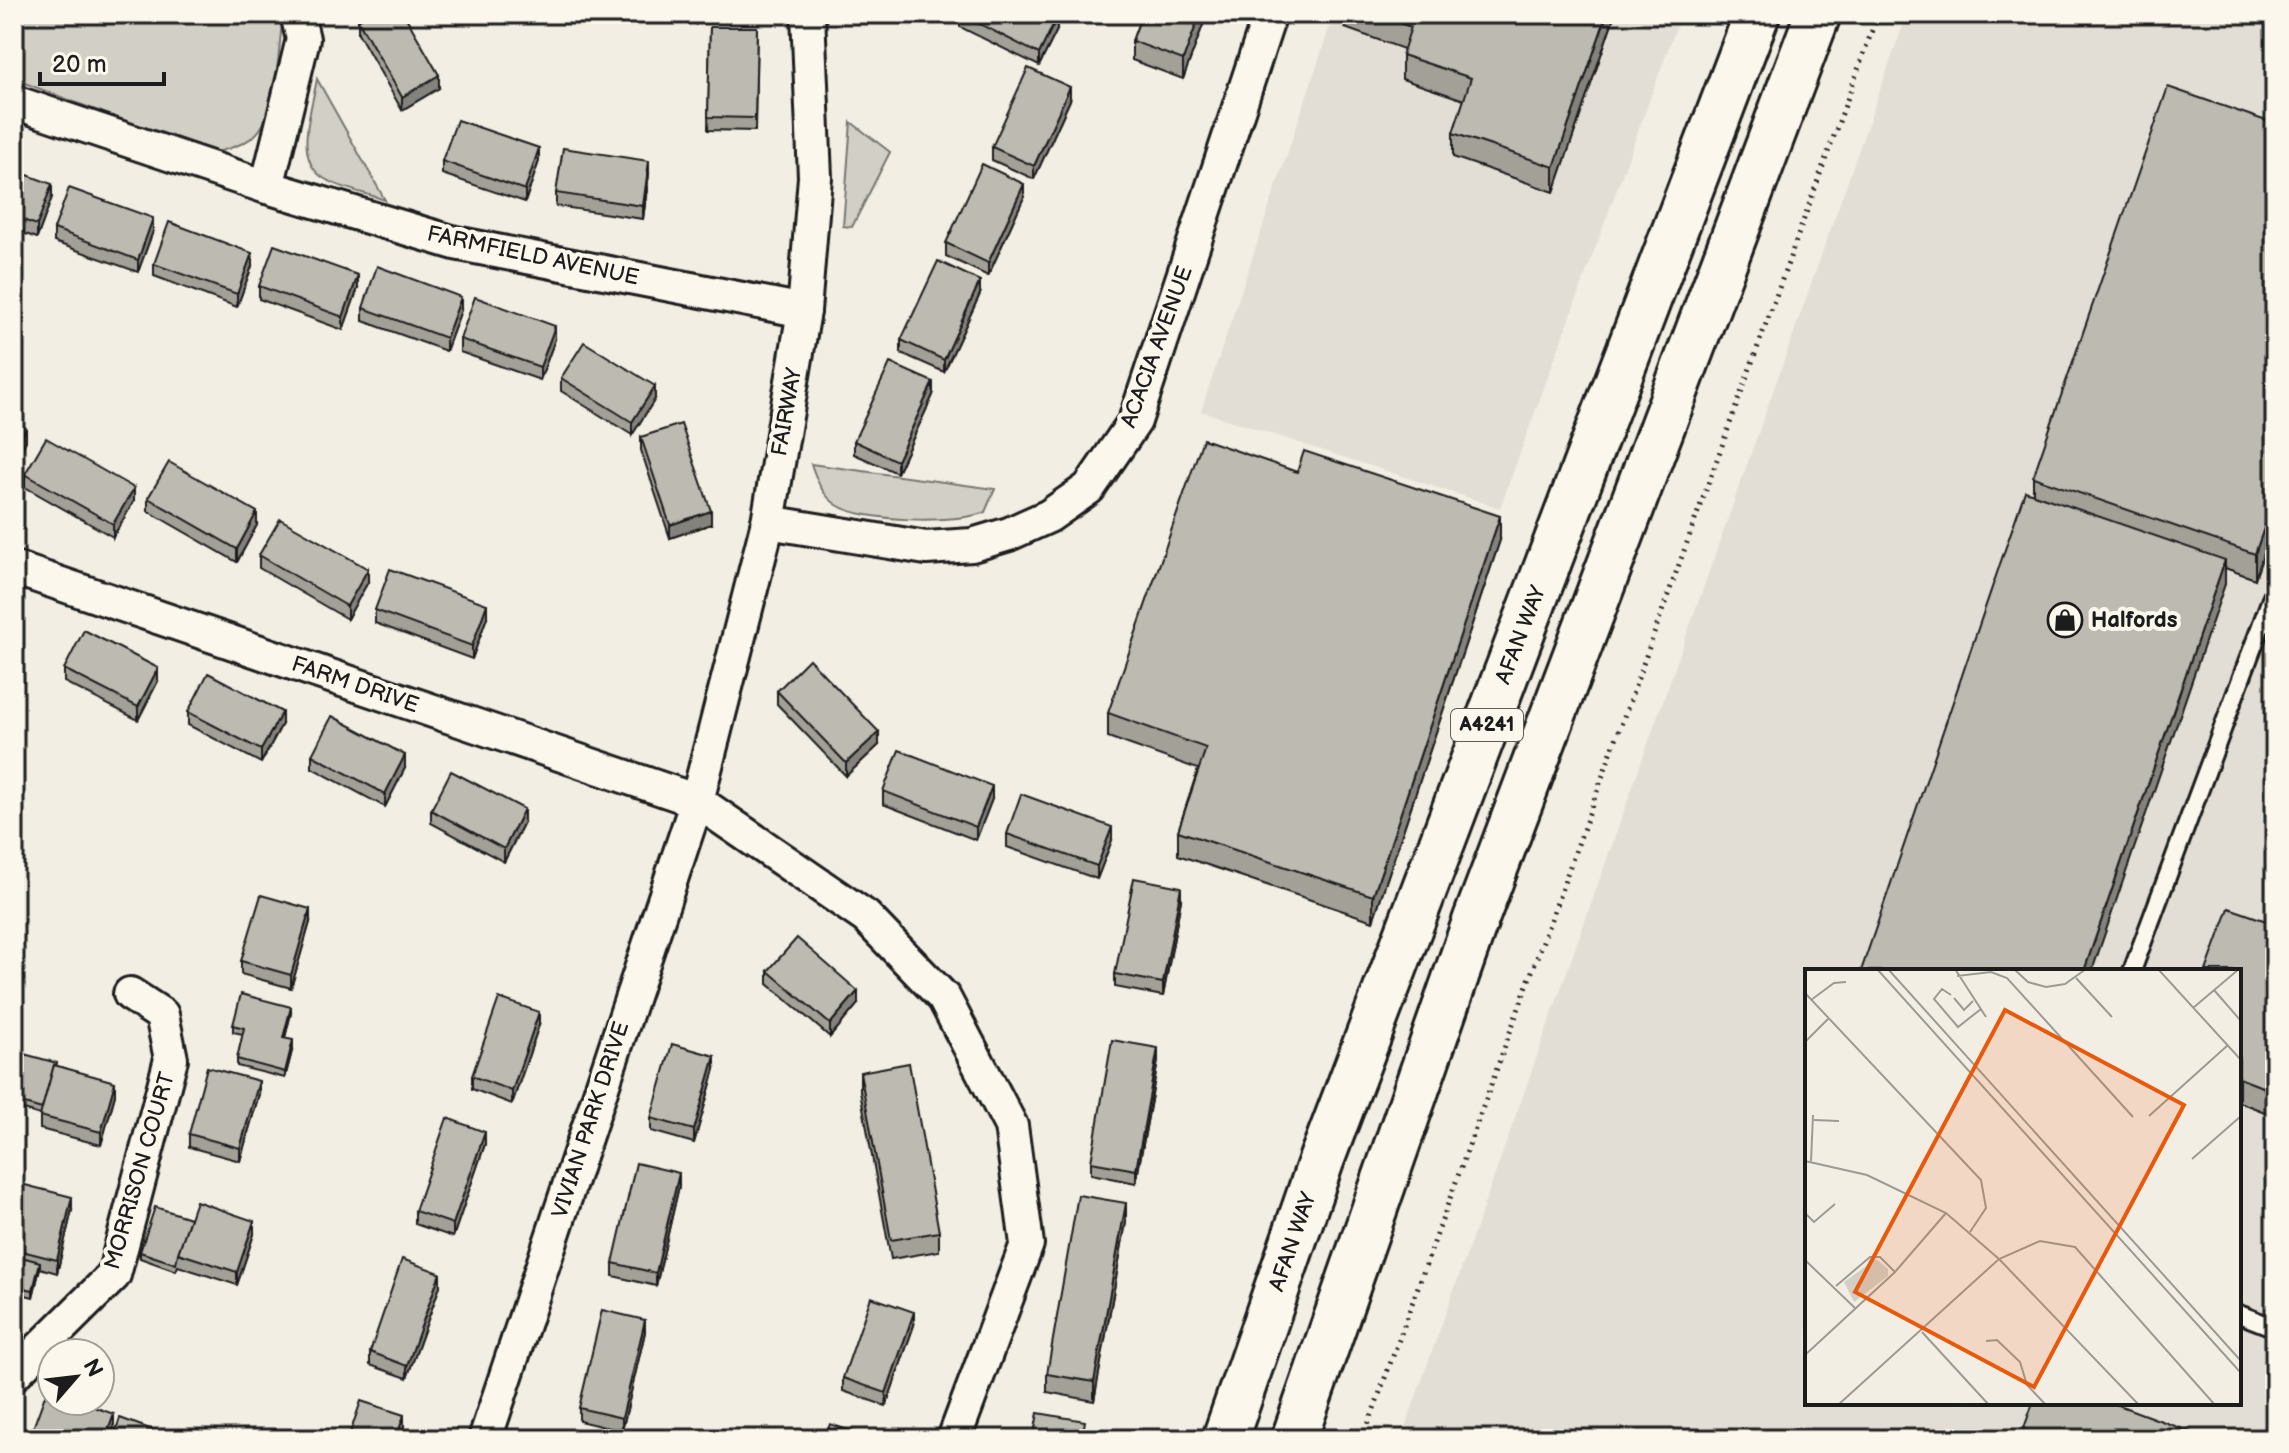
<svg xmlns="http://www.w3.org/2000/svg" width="2289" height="1453" font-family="'Balsamiq Sans',sans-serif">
	<rect width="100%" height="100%" fill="#f2eee4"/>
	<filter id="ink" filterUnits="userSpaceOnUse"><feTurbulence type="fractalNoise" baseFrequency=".0125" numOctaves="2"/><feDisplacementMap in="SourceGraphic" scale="16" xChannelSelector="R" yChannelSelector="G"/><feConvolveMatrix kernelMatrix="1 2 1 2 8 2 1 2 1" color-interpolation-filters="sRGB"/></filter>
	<g filter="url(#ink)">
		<g fill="#e2ded5" fill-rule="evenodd">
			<polygon points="1334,14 1681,14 1500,508 1201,411"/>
			<path d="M1907,14H2275V1439H1401ZM1807,971H2239V1403H1807Z"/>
		</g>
		<g fill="#d2cfc6" stroke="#777671" stroke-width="2">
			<path d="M14,14H277L282,24C278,52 277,112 257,133C246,145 226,149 211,154L14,79Z"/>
			<path d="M317,79L385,200C366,193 342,189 325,179C292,160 312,109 317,79Z"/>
			<polygon points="851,122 890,152 852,227 843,226"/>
			<path d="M811,464L995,489L985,512C958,524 862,522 837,505C822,495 817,481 811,464Z"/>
		</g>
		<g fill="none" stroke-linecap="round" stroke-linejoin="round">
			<g stroke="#1c1c1c" stroke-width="22">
				<g id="service">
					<polyline points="2132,971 2275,588"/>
					<polyline points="2239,1314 2275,1328"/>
				</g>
			</g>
			<g stroke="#1c1c1c" stroke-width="38">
				<g id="minor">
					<polyline points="14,102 267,187 455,243 804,311"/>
					<polyline points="267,187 303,39 297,14"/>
					<polyline points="768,522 926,548 972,545 1009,534 1049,516 1089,488 1135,421 1270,14"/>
					<polyline points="14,568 697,801 866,917 944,998 1011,1126 1027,1244 954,1439"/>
					<polyline points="14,1374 114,1275 171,1059 162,1015 130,994"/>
					<polyline points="485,1439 697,801 768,522 804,311 815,177 808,14"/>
				</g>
			</g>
			<g stroke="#1c1c1c" stroke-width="50">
				<g id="primary">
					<polyline points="1225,1439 1321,1161 1757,14"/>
					<polyline points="1294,1439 1476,919 1818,14"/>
				</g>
			</g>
			<polyline stroke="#1c1c1c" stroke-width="5" stroke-dasharray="2 6" stroke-linecap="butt" points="1363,1439 1878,14"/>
			<use href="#service" stroke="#fbf7ec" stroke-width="16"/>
			<use href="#minor" stroke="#fbf7ec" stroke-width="32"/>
			<use href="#primary" stroke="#fbf7ec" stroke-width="44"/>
		</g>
		<g fill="#a3a098" stroke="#1c1c1c" stroke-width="2">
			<polygon points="688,14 709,14 696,24"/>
			<polygon points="960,14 1057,30 1039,66 960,27"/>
			<polygon points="1142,14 1207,14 1183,79 1132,60 1132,41"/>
			<polygon points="1345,14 1615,14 1554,192 1453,157 1453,133 1464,100 1402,79 1402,55 1404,49 1345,28"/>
			<polygon points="358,20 439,88 402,110 358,33"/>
			<polygon points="710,27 757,27 755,131 708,130"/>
			<polygon points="1070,100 1034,179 992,160 992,147"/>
			<polygon points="2275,124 2255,579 2225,568 2225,584 2033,494 2033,477"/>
			<polygon points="442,161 539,161 525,202 442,174"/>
			<polygon points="14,170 52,197 37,238 14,230"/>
			<polygon points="649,174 643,219 556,206 556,193"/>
			<polygon points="1024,197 988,276 946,256 946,243"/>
			<polygon points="54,229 153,231 138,272 54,242"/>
			<polygon points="154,264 252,266 237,307 154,276"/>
			<polygon points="259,286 358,288 343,330 259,299"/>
			<polygon points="980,294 944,372 901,353 901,340"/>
			<polygon points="363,308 461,310 446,351 363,321"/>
			<polygon points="460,339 555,339 540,380 460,352"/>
			<polygon points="561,378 655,399 632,435 561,391"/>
			<polygon points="933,395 897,473 854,454 854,441"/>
			<polygon points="641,437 711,524 670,538 641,450"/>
			<polygon points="25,474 134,501 113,537 25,487"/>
			<polygon points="148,498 257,525 237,562 148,511"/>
			<polygon points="1500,540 1373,921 1178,855 1178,831 1198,769 1108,737 1108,713"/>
			<polygon points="259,555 368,582 347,619 259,568"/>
			<polygon points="375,610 487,617 472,659 375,623"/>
			<polygon points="64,669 158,681 138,720 64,682"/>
			<polygon points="777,691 879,745 846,776 777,704"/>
			<polygon points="188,712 282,724 261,763 188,725"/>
			<polygon points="312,755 405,768 385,807 312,768"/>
			<polygon points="883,791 992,799 976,840 883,804"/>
			<polygon points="431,810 524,822 504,862 431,823"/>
			<polygon points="1007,834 1112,840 1097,879 1007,847"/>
			<polygon points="1181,900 1163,996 1115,987 1115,974"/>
			<polygon points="310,922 291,988 241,974 241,961"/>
			<polygon points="2275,924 2275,1116 2239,1102 2239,971"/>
			<polygon points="768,971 858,1004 830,1037 768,984"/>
			<polygon points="291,1013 285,1038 293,1047 285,1078 237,1066 237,1059 243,1034 233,1032 233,1025"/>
			<polygon points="539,1025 512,1104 472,1089 472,1076"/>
			<polygon points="1158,1061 1136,1183 1091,1174 1091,1162"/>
			<polygon points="57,1066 115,1095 101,1145 40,1129 40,1115 14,1107 14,1092"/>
			<polygon points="715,1069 694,1143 651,1131 651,1118"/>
			<polygon points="860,1072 939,1232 939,1251 891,1259 860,1091"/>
			<polygon points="259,1094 240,1161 189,1147 189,1134"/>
			<polygon points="485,1144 453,1237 415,1224 415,1211"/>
			<polygon points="679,1186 656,1286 613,1276 613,1263"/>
			<polygon points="72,1210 57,1273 40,1268 33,1297 14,1292 14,1211"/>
			<polygon points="190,1218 254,1234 237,1285 178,1266 176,1271 140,1258 140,1252"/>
			<polygon points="1126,1222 1094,1401 1047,1392 1047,1374"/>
			<polygon points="440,1286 407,1378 370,1365 370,1352"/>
			<polygon points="914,1325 886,1406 843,1391 843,1378"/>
			<polygon points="645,1332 622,1431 579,1421 579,1408"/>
		</g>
		<g fill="#84827c" stroke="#1c1c1c" stroke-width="2">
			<polygon points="696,14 709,14 696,24"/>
			<polygon points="1200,14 1207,14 1183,79 1183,60"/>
			<polygon points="1607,14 1615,14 1554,192 1554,167"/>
			<polygon points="1057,17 1057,30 1039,66 1039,54"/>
			<polygon points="439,75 439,88 402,110 402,97"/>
			<polygon points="1070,87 1070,100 1034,179 1034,166"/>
			<polygon points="539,148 539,161 525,202 525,190"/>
			<polygon points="649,161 649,174 643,219 643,206"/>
			<polygon points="52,184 52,197 37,238 37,225"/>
			<polygon points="1024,184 1024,197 988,276 988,263"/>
			<polygon points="153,218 153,231 138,272 138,260"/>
			<polygon points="252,253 252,266 237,307 237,294"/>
			<polygon points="358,275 358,288 343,330 343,317"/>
			<polygon points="980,281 980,294 944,372 944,360"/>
			<polygon points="461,297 461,310 446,351 446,338"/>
			<polygon points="555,326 555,339 540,380 540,367"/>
			<polygon points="933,382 933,395 897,473 897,461"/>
			<polygon points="655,386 655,399 632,435 632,422"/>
			<polygon points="26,428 26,441 14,463 14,450"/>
			<polygon points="134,488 134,501 113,537 113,524"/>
			<polygon points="2275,496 2275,520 2255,579 2255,554"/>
			<polygon points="711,511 711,524 670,538 670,525"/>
			<polygon points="257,512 257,525 237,562 237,549"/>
			<polygon points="1500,516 1500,540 1373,921 1373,896"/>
			<polygon points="2225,560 2225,584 2092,971 2084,971"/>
			<polygon points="368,569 368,582 347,619 347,606"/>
			<polygon points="487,604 487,617 472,659 472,646"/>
			<polygon points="158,668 158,681 138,720 138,707"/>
			<polygon points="282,712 282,724 261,763 261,750"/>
			<polygon points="879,732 879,745 846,776 846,763"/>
			<polygon points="405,755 405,768 385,807 385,794"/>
			<polygon points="992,786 992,799 976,840 976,827"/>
			<polygon points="524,809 524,822 504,862 504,849"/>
			<polygon points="1112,827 1112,840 1097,879 1097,866"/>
			<polygon points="1181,887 1181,900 1163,996 1163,983"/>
			<polygon points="310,909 310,922 291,988 291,975"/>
			<polygon points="858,991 858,1004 830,1037 830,1024"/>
			<polygon points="291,1007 291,1013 283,1045 283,1038"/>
			<polygon points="539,1012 539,1025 512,1104 512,1091"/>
			<polygon points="293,1040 293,1047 285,1078 285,1072"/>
			<polygon points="1158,1048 1158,1061 1136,1183 1136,1170"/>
			<polygon points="715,1056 715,1069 694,1143 694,1130"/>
			<polygon points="259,1081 259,1094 240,1161 240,1148"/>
			<polygon points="115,1082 115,1095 101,1145 101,1132"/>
			<polygon points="485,1132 485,1144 453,1237 453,1224"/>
			<polygon points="679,1173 679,1186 656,1286 656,1273"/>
			<polygon points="72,1197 72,1210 57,1273 57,1260"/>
			<polygon points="1126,1203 1126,1222 1094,1401 1094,1382"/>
			<polygon points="254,1221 254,1234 237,1285 237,1272"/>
			<polygon points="40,1262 40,1268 33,1297 33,1290"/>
			<polygon points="440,1273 440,1286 407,1378 407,1366"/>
			<polygon points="914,1312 914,1325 886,1406 886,1393"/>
			<polygon points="645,1320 645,1332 622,1431 622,1418"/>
			<polygon points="114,1414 114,1427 110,1439 105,1439"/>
			<polygon points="404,1415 404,1428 400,1439 396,1439"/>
		</g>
		<g fill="#bdbab1" stroke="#1c1c1c" stroke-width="2">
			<polygon points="368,14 404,14 439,75 402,97 358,20"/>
			<polygon points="960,14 1052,14 1057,17 1039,54"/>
			<polygon points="1142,14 1200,14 1183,60 1132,41"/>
			<polygon points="1373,14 1607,14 1554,167 1453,133 1471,78 1402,55 1411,27"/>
			<polygon points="710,27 757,27 755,118 708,117"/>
			<polygon points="1028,68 1070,87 1034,166 992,147"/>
			<polygon points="2168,87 2275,124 2275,496 2255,554 2033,477"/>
			<polygon points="457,120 539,148 525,190 442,161"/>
			<polygon points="563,148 649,161 643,206 556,193"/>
			<polygon points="982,164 1024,184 988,263 946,243"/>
			<polygon points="14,170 52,184 37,225 14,217"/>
			<polygon points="69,188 153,218 138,260 54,229"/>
			<polygon points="169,222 252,253 237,294 154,264"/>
			<polygon points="274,245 358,275 343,317 259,286"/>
			<polygon points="938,261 980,281 944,360 901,340"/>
			<polygon points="377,266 461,297 446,338 363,308"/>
			<polygon points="475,297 555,326 540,367 460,339"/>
			<polygon points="584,342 655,386 632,422 561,378"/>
			<polygon points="890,363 933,382 897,461 854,441"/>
			<polygon points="14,421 26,428 14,450"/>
			<polygon points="681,424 711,511 670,525 641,437"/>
			<polygon points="46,438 134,488 113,524 25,474"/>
			<polygon points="1203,439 1297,472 1304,451 1500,516 1373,896 1178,831 1206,748 1108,713"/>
			<polygon points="169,462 257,512 237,549 148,498"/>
			<polygon points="2025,491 2225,560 2084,971 1861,971"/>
			<polygon points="280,519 368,569 347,606 259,555"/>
			<polygon points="390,569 487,604 472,646 375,610"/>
			<polygon points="84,630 158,668 138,707 64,669"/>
			<polygon points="809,659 879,732 846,763 777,691"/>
			<polygon points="208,673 282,712 261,750 188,712"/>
			<polygon points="332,716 405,755 385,794 312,755"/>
			<polygon points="899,750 992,786 976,827 883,791"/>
			<polygon points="451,771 524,809 504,849 431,810"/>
			<polygon points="1021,794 1112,827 1097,866 1007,834"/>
			<polygon points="1134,878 1181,887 1163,983 1115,974"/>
			<polygon points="261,895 310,909 291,975 241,961"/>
			<polygon points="2229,908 2275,924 2275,1092 2239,1078 2239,971 2206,971"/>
			<polygon points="797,938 858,991 830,1024 768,971"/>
			<polygon points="241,994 291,1007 283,1038 293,1040 285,1072 237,1059 244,1028 233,1025"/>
			<polygon points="499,998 539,1012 512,1091 472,1076"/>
			<polygon points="1112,1040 1158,1048 1136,1170 1091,1162"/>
			<polygon points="672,1044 715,1056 694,1130 651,1118"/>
			<polygon points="24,1054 57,1063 56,1066 54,1065 42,1109 14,1101 14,1092"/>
			<polygon points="909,1063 939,1232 891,1240 860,1072"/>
			<polygon points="54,1065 115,1082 101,1132 40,1116"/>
			<polygon points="207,1067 259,1081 240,1148 189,1134"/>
			<polygon points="447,1118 485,1132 453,1224 415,1211"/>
			<polygon points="636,1163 679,1173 656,1273 613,1263"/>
			<polygon points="21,1184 72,1197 57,1260 14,1249 14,1211"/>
			<polygon points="1078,1195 1126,1203 1094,1382 1047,1374"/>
			<polygon points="196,1201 254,1221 237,1272 178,1253"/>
			<polygon points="155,1207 190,1218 178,1253 176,1264 140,1252"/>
			<polygon points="14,1255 40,1262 33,1290 14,1286"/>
			<polygon points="402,1259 440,1273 407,1366 370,1352"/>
			<polygon points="871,1297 914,1312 886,1393 843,1378"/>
			<polygon points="602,1310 645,1320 622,1418 579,1408"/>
			<polygon points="47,1390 52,1392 52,1401 77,1401 114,1414 105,1439 29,1439"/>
			<polygon points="361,1401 404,1415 396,1439 348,1439"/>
			<polygon points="2033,1403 2113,1403 2210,1439 2020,1439"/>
			<polygon points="1038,1413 1085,1421 1082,1439 1033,1439"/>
			<polygon points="120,1418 177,1439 113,1439"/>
			<polygon points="830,1424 874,1439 825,1439"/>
		</g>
	</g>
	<defs>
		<g id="shop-ring" transform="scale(1.8)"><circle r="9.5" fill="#fbf7ec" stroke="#1c1c1c" stroke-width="1.5"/><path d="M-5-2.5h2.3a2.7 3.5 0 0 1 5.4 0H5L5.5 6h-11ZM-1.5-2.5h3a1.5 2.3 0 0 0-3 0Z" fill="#1c1c1c"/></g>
	</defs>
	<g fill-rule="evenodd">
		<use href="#shop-ring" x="2065" y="620"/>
	</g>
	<g text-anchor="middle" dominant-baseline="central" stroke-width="8" stroke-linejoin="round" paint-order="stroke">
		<rect fill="#fbf7ec" stroke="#5f5e5a" stroke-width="2" x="1451" y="709" width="72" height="32" rx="6"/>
		<g font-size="20" font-weight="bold" fill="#1c1c1c">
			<text x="1487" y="725">A4241</text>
		</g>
		<g font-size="22" fill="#1c1c1c" stroke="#fbf7ec">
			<text transform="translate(533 256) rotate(12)">FARMFIELD AVENUE</text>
			<text transform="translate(1157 347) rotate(-70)">ACACIA AVENUE</text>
			<text transform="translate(787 412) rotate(-80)">FAIRWAY</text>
			<text transform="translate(1521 635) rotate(-69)">AFAN WAY</text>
			<text transform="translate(355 685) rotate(19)">FARM DRIVE</text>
			<text transform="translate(591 1120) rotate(-72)">VIVIAN PARK DRIVE</text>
			<text transform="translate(140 1171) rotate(-74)">MORRISON COURT</text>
			<text transform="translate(1293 1242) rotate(-71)">AFAN WAY</text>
		</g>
		<g font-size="22" font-weight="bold" fill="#1c1c1c" stroke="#fbf7ec" text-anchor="start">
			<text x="2091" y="620">Halfords</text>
		</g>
	</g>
	<g transform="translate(1805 969)">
		<rect width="436" height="436" fill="#f2eee4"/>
		<path d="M71,290L83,300V307L49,333L39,313Z" fill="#d2cfc6"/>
		<path fill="none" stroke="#9c9a94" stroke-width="2" d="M72,0L436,404M83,0L436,392M150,0L181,48M209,0L223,13L241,18L260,15L281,0M353,0L436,91M152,7L186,3L202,9L328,148M271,9L307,48M409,21L436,52M0,24L176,211L181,239L165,263M146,26L137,20L129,30L153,58L176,40M149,29L159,41L168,32M6,31L29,14L41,13M388,39L434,0M0,73L23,50M344,147L423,76M9,151L34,152M387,190L436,147M0,192L62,206L141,244L194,290L334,436M6,192L8,146M0,244L9,253L30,235M0,291L51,340M31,317L65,288H75L90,303M117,363L184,436M181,372L192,371L215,393L222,416L241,436M0,386L90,303L141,244M33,436L194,290L235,272L270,278L410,436"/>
		<path fill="#e8590c" fill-opacity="0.15" stroke="#e8590c" stroke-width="4" d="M200,41L379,136L229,418L50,323Z"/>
		<rect width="436" height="436" fill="none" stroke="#1c1c1c" stroke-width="4"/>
	</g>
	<rect width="2289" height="1453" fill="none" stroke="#fbf7ec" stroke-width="48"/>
	<rect x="24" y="24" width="2241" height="1405" fill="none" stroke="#1c1c1c" stroke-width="3" filter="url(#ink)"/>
	<g transform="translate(76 1377) rotate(62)"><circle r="38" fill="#fbf7ec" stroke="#a29f99" stroke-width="2"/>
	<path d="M0-6L14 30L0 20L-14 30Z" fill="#1c1c1c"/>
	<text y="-12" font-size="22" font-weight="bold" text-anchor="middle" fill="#1c1c1c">N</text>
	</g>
	<path d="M40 72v12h124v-12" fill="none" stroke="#1c1c1c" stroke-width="4"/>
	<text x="52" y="72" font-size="24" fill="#1c1c1c" stroke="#fbf7ec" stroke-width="6" paint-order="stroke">20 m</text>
</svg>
